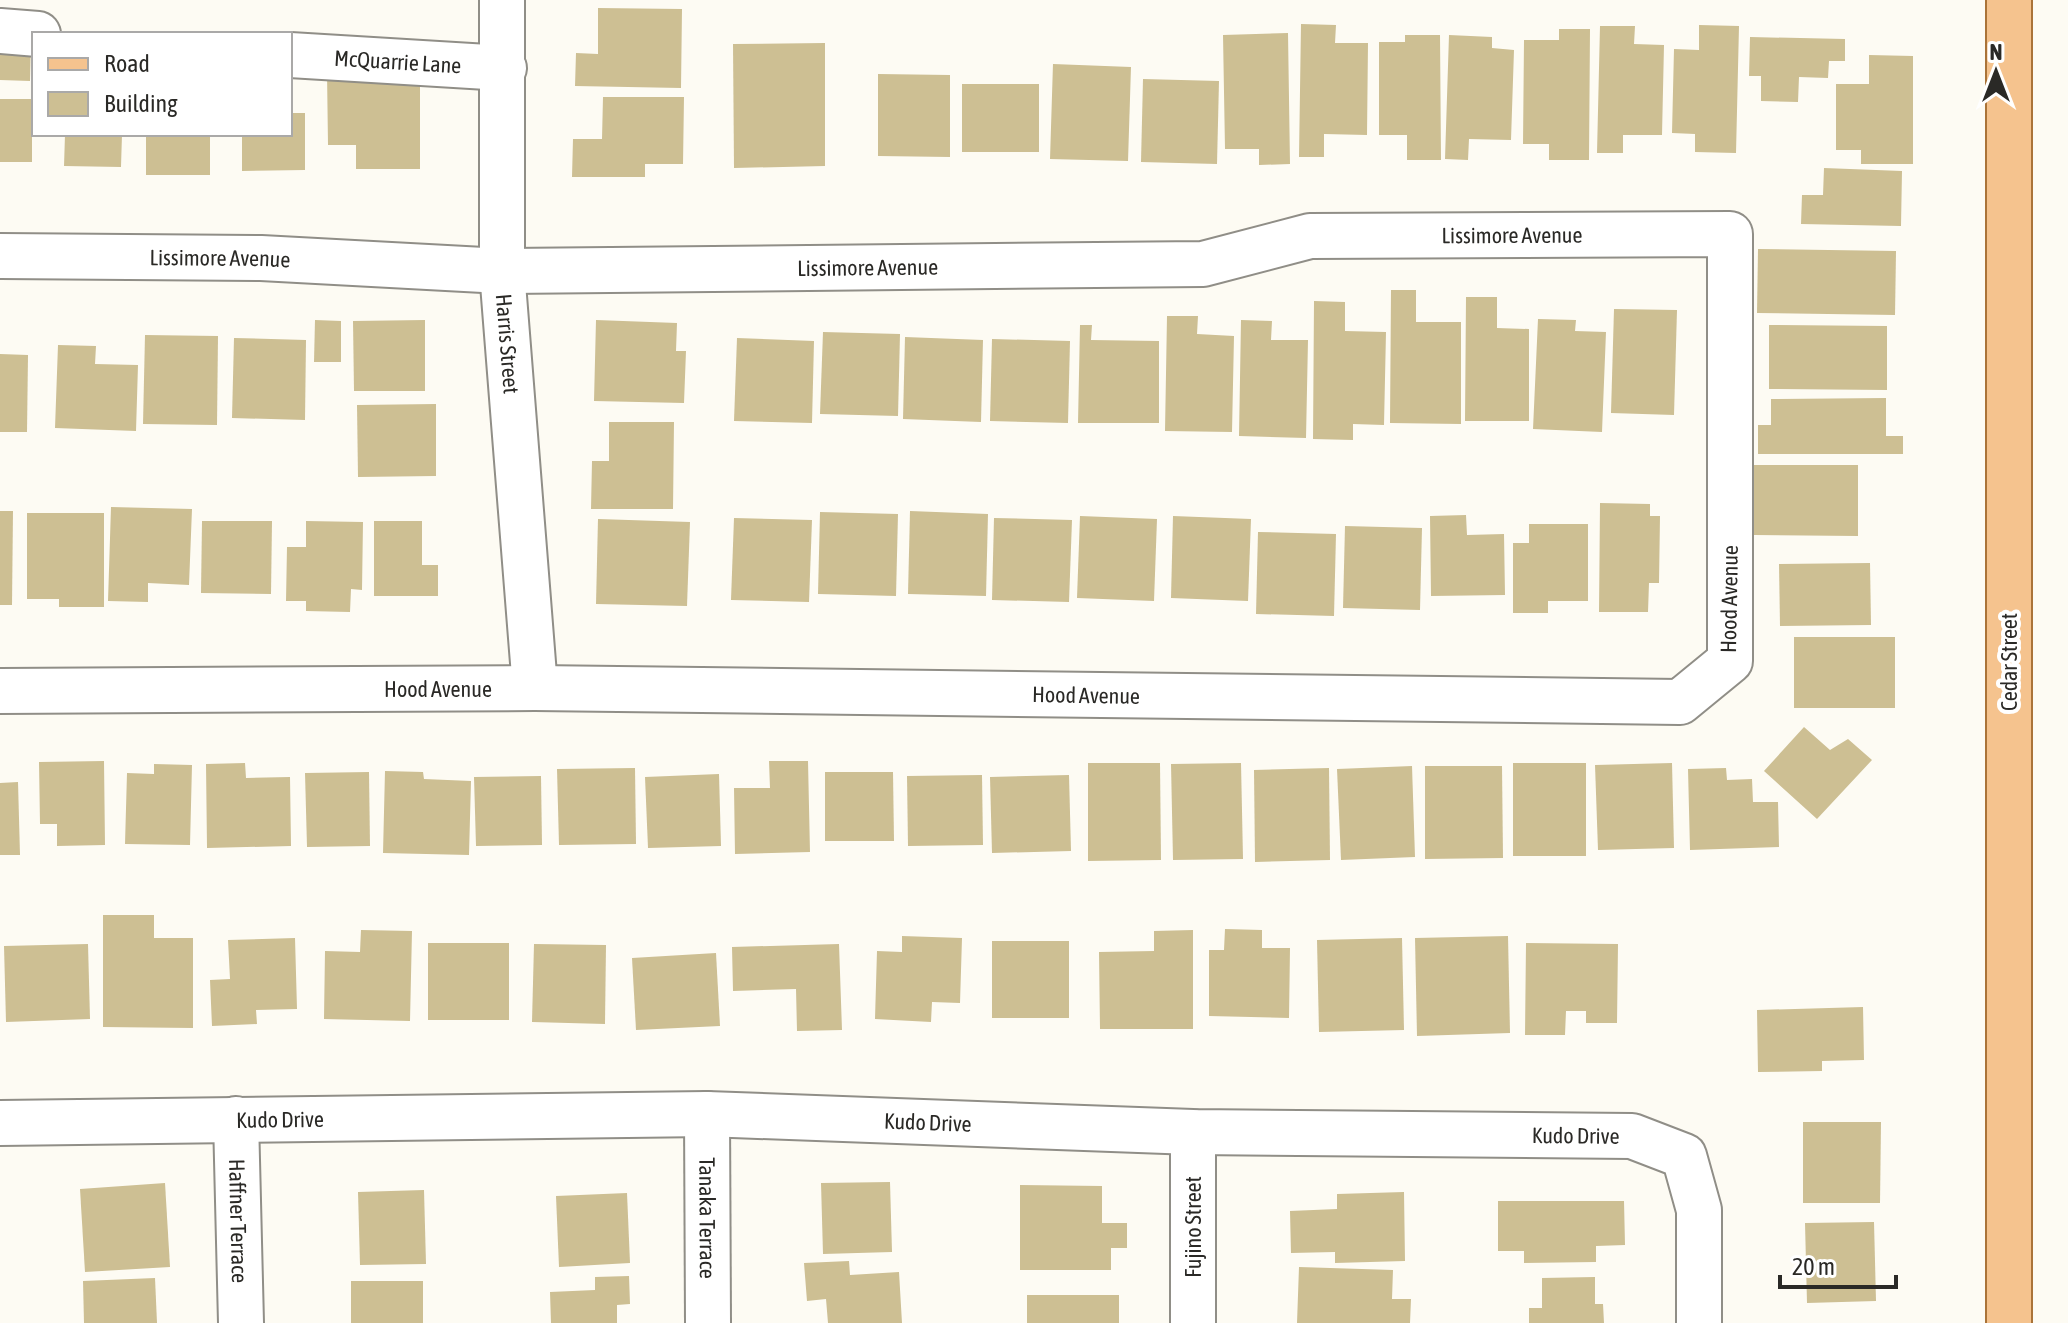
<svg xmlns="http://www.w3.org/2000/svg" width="2068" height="1323" font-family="'Asap Condensed',sans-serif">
	<rect width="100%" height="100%" fill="#fdfbf3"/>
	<g fill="#cdbf93">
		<polygon points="598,8 682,9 681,88 575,86 576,53 598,54"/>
		<polygon points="1301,24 1336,25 1335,43 1368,43 1367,135 1324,134 1324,157 1299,157"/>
		<polygon points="1699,25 1739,26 1736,153 1695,152 1695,134 1672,133 1674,49 1699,50"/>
		<polygon points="1600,26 1635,26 1634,44 1664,45 1662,135 1623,135 1623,153 1597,153"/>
		<polygon points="1559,29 1590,29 1589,160 1549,160 1549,144 1523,144 1524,40 1559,40"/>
		<polygon points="1288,33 1290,164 1259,165 1259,149 1225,149 1223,35"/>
		<polygon points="1405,35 1440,35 1441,160 1407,160 1407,135 1379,135 1379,42 1405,42"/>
		<polygon points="1449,35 1492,37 1492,48 1514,50 1511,140 1469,139 1468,160 1445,159"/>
		<polygon points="0,37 31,38 30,81 0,80"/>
		<polygon points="1750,37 1845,39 1845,61 1829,61 1828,78 1799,77 1798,102 1761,101 1761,76 1749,76"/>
		<polygon points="825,43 825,166 734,168 733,44"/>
		<polygon points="1869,55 1913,56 1913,164 1861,164 1861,150 1836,150 1836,84 1869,84"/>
		<polygon points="1053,64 1131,67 1128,161 1050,159"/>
		<polygon points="420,71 420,169 356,169 356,145 328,145 327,72"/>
		<polygon points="878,74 950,75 950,157 878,156"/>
		<polygon points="1143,79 1219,81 1217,164 1141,162"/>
		<rect x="962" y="84" width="77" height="68"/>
		<polygon points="603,97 684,97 683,164 645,164 645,177 572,177 573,139 602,139"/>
		<rect x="0" y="99" width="32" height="63"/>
		<polygon points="290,113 305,113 305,170 242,171 242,134 290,134"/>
		<polygon points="65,134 122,134 121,167 64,166"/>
		<rect x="146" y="134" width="64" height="41"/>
		<polygon points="1824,168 1902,171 1901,226 1801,224 1802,195 1823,195"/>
		<polygon points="1758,249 1896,251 1895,315 1757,313"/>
		<polygon points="1391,290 1416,290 1416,322 1461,322 1461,424 1390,423"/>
		<polygon points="1466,297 1497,297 1497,328 1529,329 1529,421 1465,421"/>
		<polygon points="1314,301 1345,302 1345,331 1386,332 1384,425 1353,424 1353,440 1313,439"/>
		<polygon points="1614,309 1677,310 1674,415 1611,413"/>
		<polygon points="1167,316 1198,316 1197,334 1234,336 1232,432 1165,431"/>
		<polygon points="1538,319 1576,320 1575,331 1606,332 1602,432 1533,429"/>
		<polygon points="315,320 341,321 341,362 314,362"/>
		<polygon points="425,320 425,391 354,391 353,321"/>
		<polygon points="596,320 677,323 676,351 686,351 684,403 594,401"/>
		<polygon points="1241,320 1272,321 1271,340 1308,340 1306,438 1239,436"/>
		<polygon points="1080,325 1092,325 1091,340 1159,341 1159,423 1078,423"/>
		<polygon points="1769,325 1887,326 1887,390 1769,389"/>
		<polygon points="823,332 900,334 898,416 820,414"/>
		<polygon points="145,335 218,336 217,425 143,424"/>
		<polygon points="905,337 983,340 981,422 903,419"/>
		<polygon points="234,338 306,340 305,420 232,418"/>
		<polygon points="737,338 814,341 812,423 734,421"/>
		<polygon points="992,339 1070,341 1068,423 990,421"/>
		<polygon points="58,345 96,346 95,364 138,365 136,431 55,428"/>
		<polygon points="0,354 28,355 27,432 0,432"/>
		<polygon points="1886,398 1886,436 1903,436 1903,454 1758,454 1758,425 1771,425 1771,399"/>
		<polygon points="436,404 436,476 358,477 357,405"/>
		<polygon points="609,422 674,422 673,509 591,509 592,461 609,461"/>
		<polygon points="1754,465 1858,465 1858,536 1754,535"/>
		<polygon points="1600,503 1650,504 1650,516 1660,516 1659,583 1649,583 1648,612 1599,612"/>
		<polygon points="111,507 192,509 189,585 148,583 148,602 108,601"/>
		<polygon points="0,511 13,511 12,605 0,605"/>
		<polygon points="910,511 988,514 986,596 908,594"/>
		<polygon points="820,512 898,514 896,596 818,594"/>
		<polygon points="27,513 104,513 104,607 59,607 59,599 27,599"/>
		<polygon points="1466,515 1467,535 1504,534 1505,595 1431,596 1430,516"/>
		<polygon points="1080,516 1157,519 1154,601 1077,598"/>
		<polygon points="1173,516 1251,519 1248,601 1171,598"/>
		<polygon points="734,518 812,520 809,602 731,600"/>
		<polygon points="994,518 1072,520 1069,602 992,600"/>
		<polygon points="598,519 690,522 687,606 596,604"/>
		<polygon points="202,521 272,521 271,594 201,593"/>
		<polygon points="306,521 363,522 362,590 351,589 350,612 306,611 306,601 286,601 287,547 306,547"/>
		<polygon points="374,521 422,521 422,565 438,565 438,596 374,596"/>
		<polygon points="1529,524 1588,524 1588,601 1548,601 1548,613 1513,613 1513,543 1529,543"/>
		<polygon points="1345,526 1422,528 1420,610 1343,608"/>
		<polygon points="1258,532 1336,534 1334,616 1256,614"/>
		<polygon points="1870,563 1871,625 1780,626 1779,564"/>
		<rect x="1794" y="637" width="101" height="71"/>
		<polygon points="1804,727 1830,750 1848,739 1872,760 1817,819 1764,771"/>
		<polygon points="104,761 105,845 57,846 57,824 40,824 39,762"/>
		<polygon points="769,761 808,761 810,852 735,854 734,788 770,788"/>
		<polygon points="245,763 246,778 290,777 291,846 207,848 206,764"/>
		<polygon points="1088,763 1160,763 1161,860 1088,861"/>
		<polygon points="1241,763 1243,859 1173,860 1171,764"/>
		<rect x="1513" y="763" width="73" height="93"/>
		<polygon points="1672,763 1674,848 1598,850 1595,765"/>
		<polygon points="154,764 192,765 190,845 125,844 127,773 154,774"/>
		<polygon points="1412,766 1415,857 1341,860 1337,769"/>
		<polygon points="1425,766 1502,766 1503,858 1425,859"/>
		<polygon points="635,768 636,844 559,845 557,769"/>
		<polygon points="1329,768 1330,860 1255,862 1254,770"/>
		<polygon points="1726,768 1727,780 1752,779 1753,802 1778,802 1779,847 1690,850 1688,769"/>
		<polygon points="385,771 423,772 424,779 471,781 469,855 383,853"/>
		<polygon points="369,772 370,846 307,847 305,773"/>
		<polygon points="825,772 893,772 894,841 825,841"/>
		<polygon points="719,774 721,846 648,848 645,777"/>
		<polygon points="982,775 983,845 908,846 907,776"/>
		<polygon points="1069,775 1071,851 992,853 990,777"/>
		<polygon points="541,776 542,845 476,846 474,777"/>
		<polygon points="18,782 20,855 0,855 0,783"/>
		<polygon points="103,915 154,915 154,938 193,938 193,1028 103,1027"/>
		<polygon points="1225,929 1262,930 1262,948 1290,948 1289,1018 1209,1016 1209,950 1224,950"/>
		<polygon points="361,930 412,931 410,1021 324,1019 325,951 360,952"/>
		<polygon points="1193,930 1193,1029 1100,1029 1099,952 1154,951 1154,931"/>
		<polygon points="902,936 962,938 960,1003 932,1002 931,1022 875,1019 877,951 902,952"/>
		<polygon points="1508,936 1510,1033 1417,1036 1415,938"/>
		<polygon points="295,938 297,1009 256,1010 257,1024 212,1026 210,980 230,979 228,940"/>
		<polygon points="1402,938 1404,1030 1319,1032 1317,940"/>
		<rect x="992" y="941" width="77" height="77"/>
		<rect x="428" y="943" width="81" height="77"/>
		<polygon points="1526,943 1618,944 1617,1023 1586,1023 1586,1011 1566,1011 1565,1035 1525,1035"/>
		<polygon points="88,944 90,1019 6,1022 4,946"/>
		<polygon points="534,944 606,945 605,1024 532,1022"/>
		<polygon points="839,944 842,1030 797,1031 796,989 733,991 732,947"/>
		<polygon points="716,953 720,1026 636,1030 632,958"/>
		<polygon points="1863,1007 1864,1060 1822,1061 1822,1071 1758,1072 1757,1010"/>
		<polygon points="1803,1122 1881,1122 1880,1203 1803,1203"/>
		<polygon points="890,1182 892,1252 823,1254 821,1183"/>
		<polygon points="165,1183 170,1267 85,1272 80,1189"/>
		<polygon points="1020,1185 1102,1186 1102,1223 1127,1223 1127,1248 1111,1248 1111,1270 1020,1270"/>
		<polygon points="424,1190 426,1264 360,1265 358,1192"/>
		<polygon points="1404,1192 1405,1261 1335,1263 1335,1252 1291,1253 1290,1211 1337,1209 1337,1194"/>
		<polygon points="627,1193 630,1263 559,1267 556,1196"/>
		<polygon points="1498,1201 1624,1201 1625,1245 1596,1246 1596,1262 1524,1263 1524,1251 1498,1251"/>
		<polygon points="1874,1222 1876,1301 1807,1303 1805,1223"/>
		<polygon points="849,1261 850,1275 899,1272 902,1323 828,1323 826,1299 807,1301 804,1263"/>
		<polygon points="1299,1267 1393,1270 1392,1299 1411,1299 1410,1323 1297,1323"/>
		<polygon points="629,1276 630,1304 617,1305 617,1323 551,1323 550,1292 595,1290 595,1277"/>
		<polygon points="1595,1277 1595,1304 1603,1304 1604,1323 1529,1323 1529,1308 1542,1308 1542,1278"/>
		<polygon points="155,1278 157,1323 84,1323 83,1281"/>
		<rect x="351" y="1281" width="72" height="42"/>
		<rect x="1027" y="1295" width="92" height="28"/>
	</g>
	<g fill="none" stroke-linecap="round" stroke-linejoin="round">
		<g stroke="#908e87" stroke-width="48">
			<g id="minor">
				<path id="s1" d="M502,0V271L535,688"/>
				<polyline points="0,31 38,34"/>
				<path id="s2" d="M290,55L504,68"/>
				<path id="s3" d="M0,256L261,258L502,271L1203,264L1310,236L1730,234V661L1680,702L535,688L0,691"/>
				<path id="s4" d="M707,1114L708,1323"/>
				<path id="s5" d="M236,1119L241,1323"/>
				<path id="s6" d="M0,1123L707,1114L1193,1132L1632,1136L1684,1156L1699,1210V1323"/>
				<polyline points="1193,1323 1193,1132"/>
			</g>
		</g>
		<g stroke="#aa7338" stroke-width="48">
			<polyline id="major" points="2009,0 2009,1323"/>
		</g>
		<use href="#minor" stroke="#fff" stroke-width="44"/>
		<use href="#major" stroke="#f5c38e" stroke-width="44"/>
	</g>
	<g text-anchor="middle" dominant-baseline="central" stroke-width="8" stroke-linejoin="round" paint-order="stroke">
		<g font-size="22" fill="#2a2926" stroke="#fff">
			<text stroke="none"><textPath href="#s2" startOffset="108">McQuarrie Lane</textPath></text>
			<text stroke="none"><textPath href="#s3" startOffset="1516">Lissimore Avenue</textPath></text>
			<text stroke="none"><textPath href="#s3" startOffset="220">Lissimore Avenue</textPath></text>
			<text stroke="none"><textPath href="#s3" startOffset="868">Lissimore Avenue</textPath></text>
			<text stroke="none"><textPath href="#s1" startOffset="344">Harris Street</textPath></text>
			<text transform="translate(1729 599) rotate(-89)">Hood Avenue</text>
			<text transform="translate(2009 662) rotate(-90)">Cedar Street</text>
			<text x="438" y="689">Hood Avenue</text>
			<text transform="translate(1086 695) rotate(1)">Hood Avenue</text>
			<text stroke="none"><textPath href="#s6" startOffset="280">Kudo Drive</textPath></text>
			<text stroke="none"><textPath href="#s6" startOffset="928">Kudo Drive</textPath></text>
			<text stroke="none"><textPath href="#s6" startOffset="1576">Kudo Drive</textPath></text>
			<text stroke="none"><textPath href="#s4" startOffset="104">Tanaka Terrace</textPath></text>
			<text stroke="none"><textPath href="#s5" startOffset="102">Haffner Terrace</textPath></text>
			<text transform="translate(1193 1227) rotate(-90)">Fujino Street</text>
		</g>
	</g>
	<rect x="32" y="32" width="260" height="104" fill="#ffffff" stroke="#aaa9a8" stroke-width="2"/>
	<rect x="48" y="58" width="40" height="12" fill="#f5c38e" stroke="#aaa9a8" stroke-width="2"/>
	<text x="104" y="72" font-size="24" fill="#2a2926">Road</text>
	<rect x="48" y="92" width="40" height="24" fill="#cdbf93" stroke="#aaa9a8" stroke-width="2"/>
	<text x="104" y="112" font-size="24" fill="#2a2926">Building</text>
	<g transform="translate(1996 72)" stroke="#ffffff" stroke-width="6" paint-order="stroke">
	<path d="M0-6L14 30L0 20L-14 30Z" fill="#2a2926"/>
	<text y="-12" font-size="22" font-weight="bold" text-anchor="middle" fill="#2a2926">N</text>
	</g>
	<path d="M1780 1275v12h116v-12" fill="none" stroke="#2a2926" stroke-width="4"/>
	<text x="1792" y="1275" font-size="24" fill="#2a2926" stroke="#ffffff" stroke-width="6" paint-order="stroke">20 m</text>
</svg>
